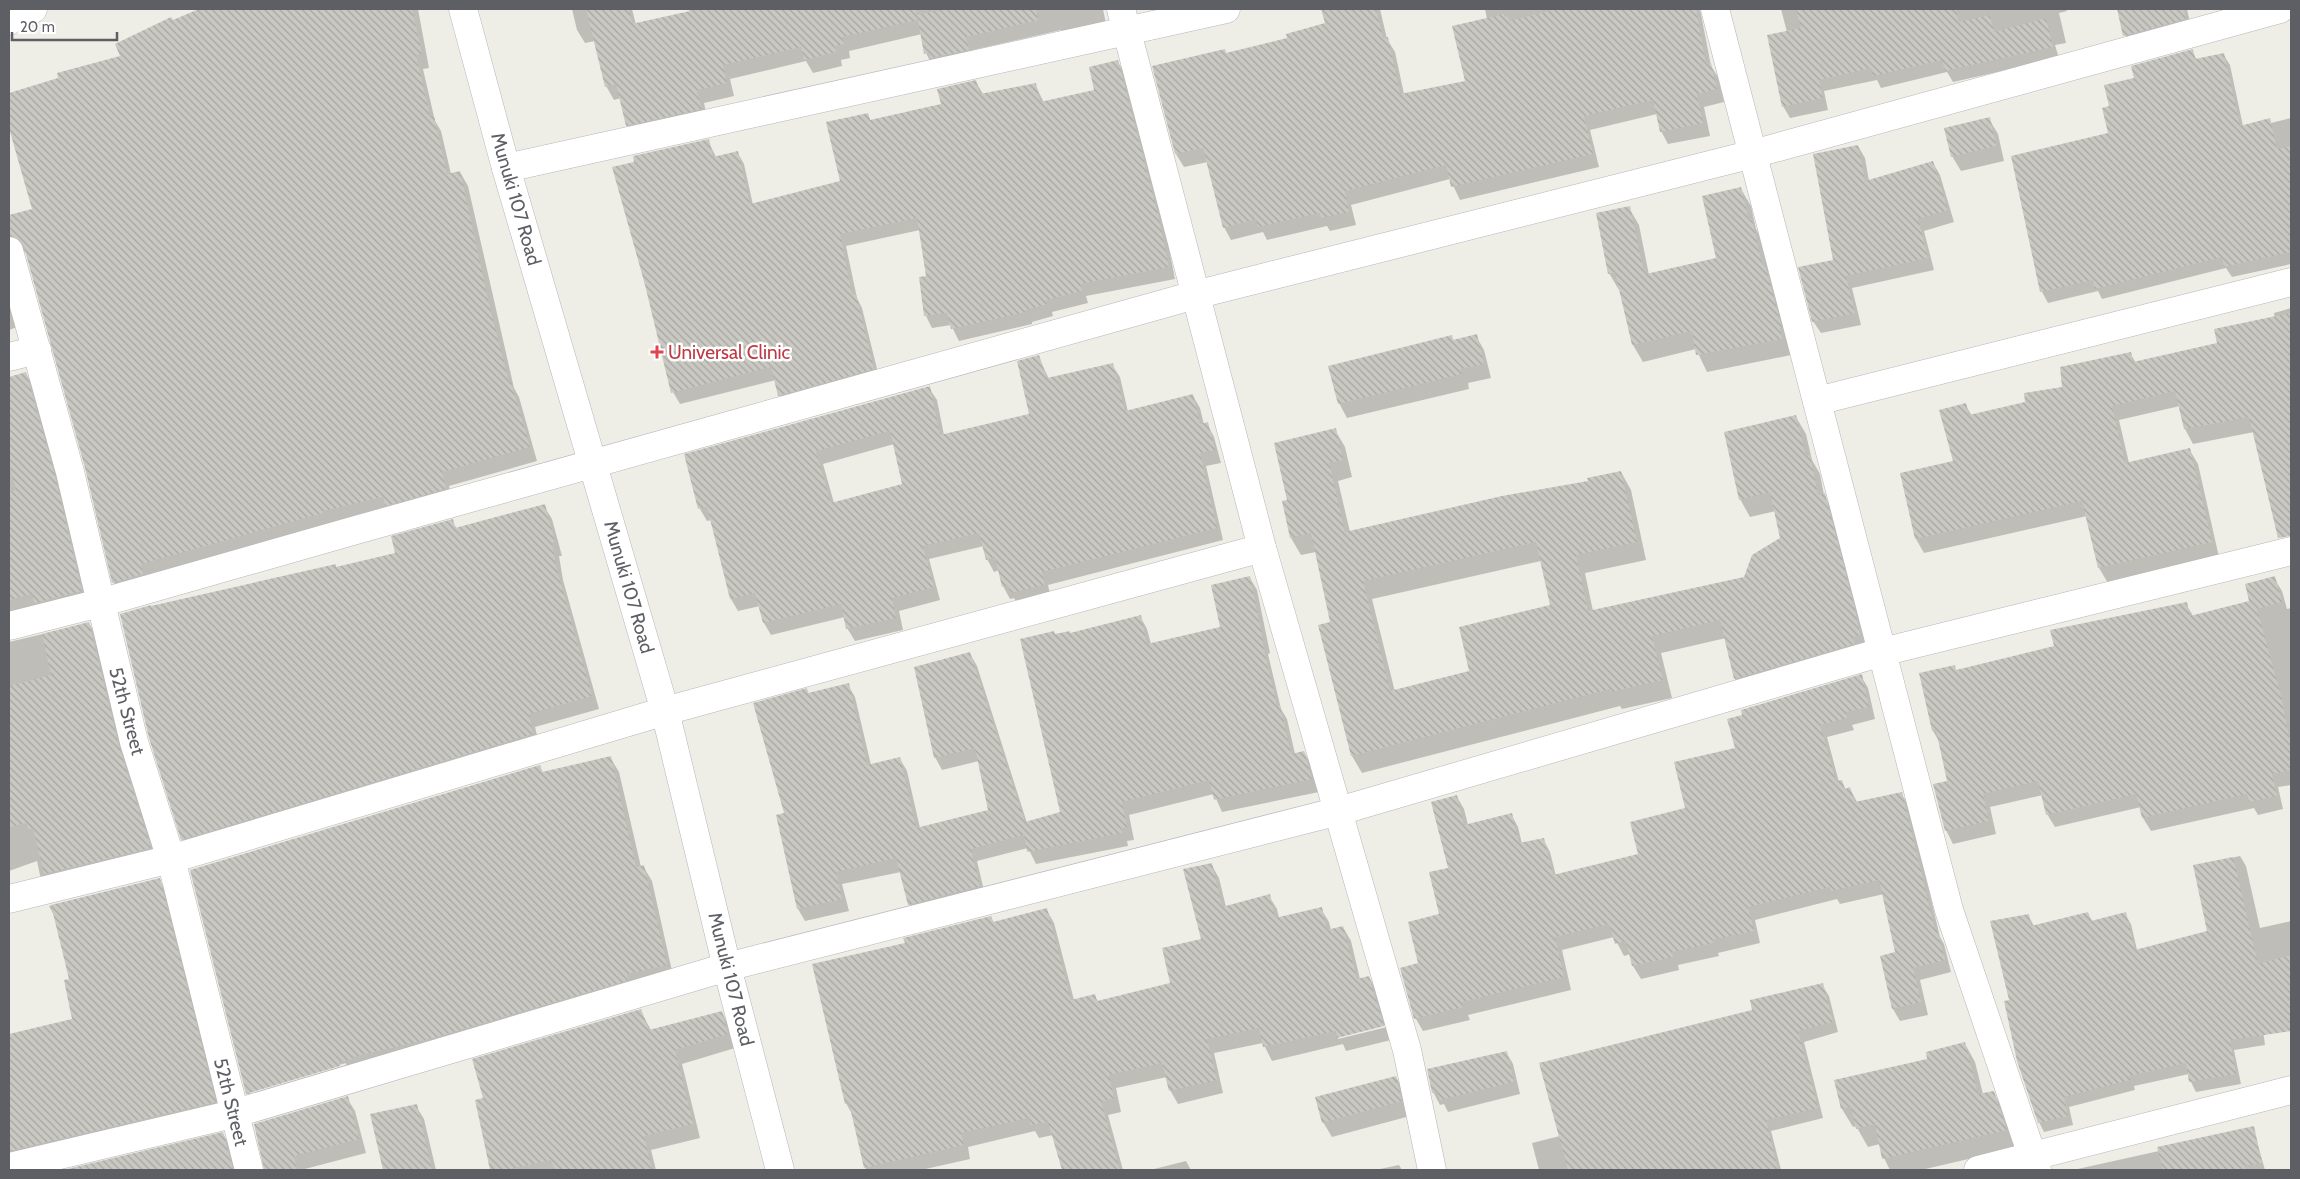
<svg xmlns="http://www.w3.org/2000/svg" width="2300" height="1179" font-family="Cabin,sans-serif">
	<defs>
		<pattern id="building-back-hatch" width="6" height="6" patternUnits="userSpaceOnUse" patternTransform="scale(1.25)"><rect width="6" height="6" fill="#c9c8c2"/><path d="M-1 5l2 2M0 0l6 6M5-1l2 2" fill="none" stroke="#a6a6a1"/></pattern>
	</defs>
	<rect width="100%" height="100%" fill="#eeede6"/>
	<g fill="#0003" fill-rule="evenodd">
		<polygon points="202,9 418,9 429,68 423,69 435,121 441,131 451,174 460,172 468,186 514,388 519,397 537,461 449,486 453,503 122,597 114,583 86,468 27,253 21,250 9,252 9,216 34,210 9,102 9,94 59,79 122,56 173,22"/>
		<polygon points="572,9 632,9 636,25 690,12 689,9 1103,9 1108,34 1068,43 1061,30 973,50 976,63 933,67 926,53 922,34 849,51 850,58 841,60 842,66 813,73 806,61 730,79 734,96 704,103 708,122 635,138 627,125 621,98 614,100 606,86 595,41 585,43 577,30"/>
		<polygon points="1323,9 1380,9 1387,39 1395,52 1404,94 1466,82 1487,19 1485,9 1700,9 1711,66 1718,77 1724,102 1704,107 1710,136 1668,144 1661,131 1657,114 1590,130 1599,167 1460,200 1450,179 1351,205 1356,225 1330,231 1327,226 1267,240 1263,232 1231,240 1224,227 1208,162 1184,167 1176,154 1154,67 1227,54 1288,39 1326,24"/>
		<polygon points="1781,9 2066,9 2067,11 2059,13 2066,43 2055,45 2059,58 1953,82 1947,72 1881,88 1877,80 1824,91 1828,110 1790,118 1783,106 1787,32"/>
		<polygon points="2118,9 2187,9 2192,31 2132,47 2125,35"/>
		<polygon points="2192,51 2197,60 2223,54 2230,65 2243,126 2270,120 2271,123 2291,118 2291,264 2232,277 2226,268 2102,299 2098,291 2048,303 2042,292 2013,157 2109,134 2111,107 2136,78"/>
		<polygon points="1118,62 1125,74 1165,228 1175,279 1086,296 1088,303 1052,312 1053,316 1032,322 1032,324 959,341 951,325 932,328 926,316 927,278 920,230 846,246 857,298 862,308 880,381 786,407 779,395 776,380 680,404 673,392 708,141 716,157 737,152 744,164 753,205 841,181 867,114 871,121 942,105 976,82 983,94 1035,84 1044,103 1095,91"/>
		<polygon points="1989,119 1998,134 2004,161 1961,171 1952,156"/>
		<polygon points="1858,146 1865,158 1869,181 1933,163 1940,175 1954,222 1924,231 1934,270 1852,288 1861,325 1821,333 1813,321 1834,261"/>
		<polygon points="1741,189 1751,206 1756,229 1761,238 1769,274 1774,283 1791,355 1707,372 1696,349 1643,362 1633,345 1621,290 1619,290 1609,273 1629,208 1639,225 1649,275 1718,259"/>
		<polygon points="9,297 17,327 9,330"/>
		<polygon points="2291,308 2291,524 2281,526 2254,432 2193,444 2185,429 2180,406 2119,420 2129,463 2189,449 2198,464 2219,557 2108,583 2099,568 2087,516 1924,553 1916,539 1954,462 1965,404 1972,416 2027,403 2063,388 2130,353 2136,363 2218,344 2275,318 2274,313"/>
		<polygon points="1451,336 1454,341 1476,336 1484,350 1491,378 1468,383 1469,389 1347,418 1339,403"/>
		<path d="M1038,356L1049,379L1112,365L1120,377L1128,412L1193,396L1200,408L1204,425L1207,424L1214,437L1221,463L1206,466L1223,540L1048,585L1051,598L1018,605L1014,598L1010,599L1003,586L999,570L994,572L987,559L984,546L929,559L940,600L899,611L903,630L855,641L847,628L845,617L771,635L764,623L760,606L738,611L731,599L712,520L707,521L700,509L686,455L929,388L937,400L944,435L1031,415ZM894,444L903,485L834,503L823,464Z"/>
		<polygon points="26,373 33,387 62,491 89,605 9,627 9,378"/>
		<path d="M1796,417L1806,434L1812,460L1820,474L1824,495L1834,512L1869,653L1745,696L1735,679L1726,638L1661,653L1672,698L1622,709L1620,706L1362,773L1352,756L1319,626L1331,623L1316,552L1301,555L1291,538L1289,501L1335,430L1345,447L1352,477L1338,481L1350,532L1589,482L1621,472L1631,490L1646,560L1585,573L1593,611L1745,578L1781,538L1776,511L1750,517L1740,499ZM1541,561L1551,606L1470,672L1395,692L1372,599Z"/>
		<polygon points="544,506 552,519 562,556 559,556 563,580 599,709 535,727 540,748 190,852 182,839 335,565 337,568 396,554 452,521 457,529"/>
		<polygon points="1250,578 1257,590 1270,653 1268,654 1281,709 1287,719 1295,754 1304,752 1311,765 1319,792 1222,812 1214,794 1129,815 1134,840 1127,841 1128,846 1036,864 1028,848 977,861 986,899 916,917 909,904 901,872 842,884 849,911 805,921 798,909 785,814 806,690 809,694 848,685 855,697 871,765 900,759 907,771 920,828 989,811 979,761 942,770 935,757 970,654 977,666 1027,823 1062,813 1055,636 1070,634 1140,616 1147,629 1151,644 1222,628"/>
		<polygon points="2274,578 2282,591 2287,609 2291,608 2291,785 2278,787 2283,809 2258,815 2254,808 2151,831 2143,818 2141,807 2055,827 2047,814 2043,795 1990,807 1996,834 1953,844 1946,830 1949,782 1940,743 1933,731 1920,674 1956,671 2055,647 2186,604 2193,616 2251,602"/>
		<polygon points="89,623 97,637 158,862 48,889 40,875 37,861 9,871 9,642"/>
		<polygon points="1861,676 1868,688 1875,719 1852,725 1854,730 1827,737 1839,782 1841,781 1846,790 1850,789 1857,802 1901,793 1909,806 1940,937 1944,944 1951,972 1920,980 1928,1015 1900,1021 1893,1009 1896,953 1884,894 1840,904 1837,899 1755,920 1760,943 1718,953 1719,956 1678,965 1679,970 1641,979 1633,966 1630,954 1624,956 1614,937 1562,950 1571,990 1468,1015 1470,1020 1423,1031 1416,1019 1420,964 1441,915 1449,869 1457,797 1464,809 1468,825 1511,814 1518,827 1522,844 1543,839 1550,852 1556,876 1640,855 1686,809 1736,749"/>
		<path d="M610,757L619,772L641,867L643,866L652,881L674,980L256,1108L247,1093L540,766L543,773ZM346,1063V1065L250,1094V1091Z"/>
		<polygon points="2240,856 2246,866 2260,928 2291,921 2291,1009 2261,1016 2265,1045 2234,1050 2241,1084 2196,1092 2191,1082 2189,1074 2134,1086 2135,1090 2069,1107 2073,1125 2044,1132 2039,1122 2010,1001 2028,915 2034,926 2088,914 2093,922 2125,914 2131,924 2137,950 2209,932 2195,866"/>
		<polygon points="1211,864 1219,878 1226,907 1269,896 1277,909 1279,918 1321,909 1329,922 1331,930 1343,927 1351,941 1360,979 1369,977 1377,991 1386,1025 1338,1036 1338,1039 1387,1027 1391,1040 1346,1051 1343,1044 1272,1061 1263,1043 1214,1053 1223,1093 1178,1104 1170,1090 1167,1077 1116,1088 1121,1112 1108,1115 1123,1170 1063,1170 1053,1135 1039,1138 1035,1131 968,1147 970,1159 921,1170 866,1170 853,1116 846,1103 906,944 991,917 994,923 1046,909 1054,923 1074,1000 1095,996 1098,1002 1171,984 1202,940"/>
		<polygon points="159,879 167,893 223,1116 9,1168 9,1035 73,1020 70,980 57,921 49,906"/>
		<polygon points="1822,985 1829,996 1838,1032 1804,1042 1823,1118 1771,1131 1781,1170 1539,1170 1532,1143 1560,1136 1754,1011"/>
		<polygon points="640,1010 651,1030 722,1012 729,1026 735,1048 682,1064 700,1138 651,1150 656,1170 491,1170 476,1101 484,1099"/>
		<polygon points="1965,1044 1975,1062 1983,1094 1993,1092 2004,1110 2016,1148 1921,1170 1890,1170 1884,1158 1880,1144 1868,1147 1856,1126 1853,1127 1842,1109 1929,1060"/>
		<polygon points="1506,1052 1513,1064 1520,1094 1448,1112 1444,1104 1440,1105 1433,1092"/>
		<polygon points="1396,1077 1405,1093 1410,1116 1332,1137 1323,1122"/>
		<polygon points="347,1098 355,1111 366,1153 301,1170 265,1170 265,1166"/>
		<polygon points="416,1106 424,1119 436,1170 384,1170 372,1115"/>
		<polygon points="223,1134 231,1147 236,1170 69,1170"/>
		<polygon points="2257,1142 2265,1170 2073,1170 2159,1151"/>
		<polygon points="1186,1161 1191,1170 1150,1170"/>
		<polygon points="1399,1165 1402,1170 1375,1170"/>
	</g>
	<g fill="url(#building-back-hatch)" fill-rule="evenodd">
		<polygon points="199,9 412,9 422,54 416,55 430,116 434,116 447,174 460,171 489,304 509,382 511,382 530,447 442,472 446,489 385,506 383,497 323,511 323,513 141,564 143,574 112,583 85,468 24,247 20,240 9,236 9,215 32,209 9,128 9,93 58,78 57,73 120,56 115,44 171,17 173,20"/>
		<polygon points="586,9 629,9 632,23 636,23 699,9 916,9 917,20 842,37 844,44 834,46 836,52 804,60 801,47 723,65 727,83 697,90 702,109 626,126 616,84 605,87"/>
		<polygon points="945,9 1036,9 1038,20 966,37 969,50 930,58 929,53 924,54 917,15"/>
		<polygon points="1321,9 1376,9 1383,38 1388,37 1400,94 1465,81 1452,26 1504,14 1505,17 1508,16 1509,21 1558,9 1696,9 1706,64 1711,63 1717,89 1697,94 1703,123 1660,132 1653,100 1584,116 1593,154 1451,187 1446,165 1345,191 1349,212 1321,218 1320,213 1258,227 1256,219 1223,228 1203,148 1175,154 1152,66 1225,49 1226,53 1287,38 1286,34 1325,23"/>
		<polygon points="1796,9 1956,9 1959,22 1990,15 1994,32 2046,18 2053,47 1945,71 1942,60 1873,76 1871,68 1819,80 1823,98 1782,107 1767,35 1801,28"/>
		<polygon points="2117,9 2184,9 2186,19 2123,36"/>
		<polygon points="2193,49 2195,59 2224,53 2240,126 2270,118 2277,149 2291,146 2291,252 2224,267 2222,257 2095,289 2093,280 2040,292 2011,156 2108,133 2102,108 2109,106 2104,85 2134,78 2131,66"/>
		<polygon points="1118,60 1158,214 1169,267 1080,284 1082,291 1046,300 1047,304 1026,310 1026,312 951,329 947,313 924,316 919,277 926,276 917,218 840,234 852,295 856,294 874,369 778,396 771,367 671,393 645,285 612,167 634,162 633,156 709,139 713,157 738,151 750,204 840,181 826,122 868,113 870,120 941,104 937,89 976,80 980,94 1036,83 1040,102 1094,90 1089,67"/>
		<polygon points="1990,117 1996,146 1951,157 1944,128"/>
		<polygon points="1858,145 1865,181 1933,161 1948,210 1918,219 1928,258 1846,276 1855,313 1812,322 1798,267 1833,260 1813,154"/>
		<polygon points="1741,187 1749,220 1752,219 1762,265 1765,265 1782,328 1780,328 1782,339 1696,355 1692,331 1632,345 1615,272 1608,274 1596,213 1630,206 1643,269 1645,269 1646,274 1716,258 1702,196"/>
		<polygon points="2291,313 2291,536 2278,538 2249,417 2184,429 2175,391 2112,406 2125,463 2190,448 2212,542 2098,568 2082,501 1915,539 1900,473 1953,461 1939,410 1966,403 1969,415 2025,402 2024,393 2062,387 2060,367 2131,352 2133,362 2217,343 2214,329"/>
		<polygon points="1477,334 1484,364 1460,369 1462,374 1338,404 1328,366 1452,335 1453,340"/>
		<path d="M1039,355L1047,378L1113,363L1125,411L1193,394L1200,424L1208,422L1215,450L1200,453L1217,528L1042,572L1045,585L1010,593L1008,585L1002,587L995,557L986,560L979,533L923,546L934,587L892,598L896,618L846,629L841,604L763,623L755,593L730,599L707,507L698,509L684,454L930,386L940,435L1029,414L1017,361ZM890,431L902,484L831,503L816,451Z"/>
		<polygon points="26,372 55,476 82,591 34,603 32,594 9,600 9,492 16,490 9,464 9,377"/>
		<path d="M1796,415L1806,456L1810,455L1818,495L1825,493L1855,609L1860,635L1853,637L1854,644L1734,679L1720,620L1652,636L1663,680L1611,692L1610,689L1351,756L1318,625L1330,622L1311,533L1290,538L1282,501L1287,500L1274,443L1336,428L1343,460L1329,463L1345,532L1502,496L1588,481L1587,478L1621,471L1637,542L1576,555L1588,611L1744,577L1752,555L1780,538L1770,492L1739,500L1724,432ZM1536,542L1550,605L1459,627L1469,671L1390,691L1363,581Z"/>
		<polygon points="545,504 555,542 552,543 556,566 592,696 529,714 533,734 181,840 149,738 120,614 151,605 151,606 336,564 336,567 395,553 391,536 453,519 455,528"/>
		<polygon points="1250,576 1263,641 1262,641 1277,706 1280,705 1291,754 1304,751 1312,779 1214,800 1209,780 1122,802 1127,827 1121,828 1122,833 1027,852 1024,835 971,849 980,886 908,905 896,858 836,872 842,899 797,909 776,815 784,813 753,703 807,688 808,693 849,683 867,765 900,757 916,828 988,810 975,748 934,758 914,667 970,652 1025,822 1060,812 1020,639 1054,631 1055,634 1070,631 1070,633 1141,615 1147,644 1220,627 1211,585"/>
		<polygon points="2275,576 2282,602 2257,609 2281,696 2291,746 2291,770 2272,774 2277,796 2249,802 2247,794 2142,818 2136,794 2046,815 2038,781 1983,794 1989,821 1945,831 1933,784 1947,781 1936,730 1932,731 1919,673 1955,665 1956,670 2054,646 2050,630 2187,602 2190,616 2249,601 2245,584"/>
		<polygon points="89,622 119,746 151,848 44,874 33,828 28,829 27,823 9,827 9,686 51,675 42,634"/>
		<polygon points="1862,674 1869,707 1846,712 1847,718 1820,725 1836,781 1842,780 1845,789 1850,787 1855,802 1902,792 1935,930 1937,930 1945,960 1913,968 1921,1002 1892,1009 1880,956 1895,952 1879,880 1831,891 1830,887 1748,907 1754,931 1712,940 1713,943 1672,952 1673,957 1632,966 1626,941 1615,944 1609,924 1555,937 1564,977 1462,1002 1463,1007 1414,1019 1400,968 1418,963 1408,922 1439,914 1429,872 1448,868 1431,802 1457,795 1464,825 1512,813 1519,843 1544,838 1553,875 1638,854 1630,822 1685,808 1674,762 1735,748 1727,719 1742,715 1741,710"/>
		<polygon points="611,756 636,867 644,865 667,965 627,974 629,980 433,1038 353,1057 353,1059 339,1062 340,1066 246,1094 190,870 540,765 542,772"/>
		<polygon points="2233,857 2258,964 2291,955 2291,1031 2230,1040 2236,1074 2189,1082 2186,1063 2129,1076 2130,1080 2064,1097 2068,1116 2038,1123 2017,1061 2004,1001 2009,1000 1990,921 2029,914 2031,926 2088,912 2091,921 2126,912 2135,950 2207,931 2193,865"/>
		<polygon points="1212,863 1222,907 1270,894 1275,918 1322,907 1327,930 1343,926 1357,979 1369,976 1384,1026 1337,1038 1336,1031 1263,1047 1259,1028 1207,1039 1217,1080 1169,1091 1162,1063 1109,1075 1114,1098 1101,1102 1120,1170 1062,1170 1048,1122 1030,1125 1029,1118 961,1133 964,1145 864,1168 849,1103 845,1104 812,964 905,943 903,938 991,916 993,922 1047,908 1071,1000 1095,994 1097,1001 1170,983 1162,948 1201,939 1183,869"/>
		<polygon points="160,878 216,1102 9,1151 9,1034 72,1019 64,980 69,979 51,905"/>
		<polygon points="1823,983 1833,1022 1798,1031 1818,1108 1766,1120 1778,1170 1568,1170 1539,1063 1752,1010 1750,1000"/>
		<polygon points="641,1009 649,1030 722,1011 728,1034 675,1050 693,1124 644,1136 652,1170 554,1170 551,1160 506,1170 490,1170 475,1100 483,1098 472,1059"/>
		<polygon points="1965,1042 1978,1094 1994,1091 2007,1130 1882,1159 1875,1124 1856,1129 1851,1107 1841,1109 1834,1080 1927,1059 1926,1052"/>
		<polygon points="1507,1051 1514,1082 1440,1100 1437,1092 1432,1093 1427,1069"/>
		<polygon points="1396,1076 1402,1101 1322,1123 1315,1097"/>
		<polygon points="348,1096 359,1139 294,1156 297,1170 264,1170 254,1124"/>
		<polygon points="417,1104 432,1170 383,1170 370,1114"/>
		<polygon points="2254,1126 2262,1163 2245,1166 2245,1170 2163,1170 2157,1147"/>
		<polygon points="223,1132 233,1170 63,1170"/>
	</g>
	<g fill="none" stroke-linecap="round" stroke-linejoin="round">
		<g stroke="#b6b6bb" stroke-width="29">
			<g id="street">
				<polyline points="1121,9 1262,548 1407,1050 1432,1170"/>
				<polyline points="1715,9 1949,910 2037,1170"/>
				<polyline points="506,168 1226,9"/>
				<polyline points="9,251 70,472 134,742 171,859 249,1170"/>
				<polyline points="9,357 37,350"/>
				<polyline points="1817,401 2291,282"/>
				<polyline points="9,626 100,603 356,530 1195,295 1753,154 2280,9"/>
				<polyline points="9,899 171,859 665,711 1262,548"/>
				<polyline points="9,1167 233,1114 727,967 1339,811 1882,652 2291,551"/>
				<polyline points="1978,1170 2291,1090"/>
			</g>
		</g>
		<g stroke="#b4b6bb" stroke-width="29">
			<g id="secondary">
				<polyline points="463,9 506,168 665,711 727,967 780,1170"/>
				<polyline points="9,21 33,9"/>
			</g>
		</g>
		<use href="#street" stroke="#fff" stroke-width="28"/>
		<use href="#secondary" stroke="#fff" stroke-width="28"/>
	</g>
	<path fill="#e0444e" stroke="#fff" stroke-width="2" d="M654.5 344.5h5v5h5v5h-5v5h-5v-5h-5v-5h5z"/>
	<g text-anchor="middle" dominant-baseline="central" stroke-width="5" stroke-linejoin="round" paint-order="stroke">
		<g font-size="19" fill="#5d5f64" stroke="#fff">
			<text transform="translate(516 199) rotate(74)">Munuki 107 Road</text>
			<text transform="translate(629 587) rotate(74)">Munuki 107 Road</text>
			<text transform="translate(127 711) rotate(75)">52th Street</text>
			<text transform="translate(731 979) rotate(76)">Munuki 107 Road</text>
			<text transform="translate(231 1102) rotate(76)">52th Street</text>
		</g>
		<g font-size="19" fill="#be3a42" stroke="#fff" text-anchor="start">
			<text x="668" y="352">Universal Clinic</text>
		</g>
	</g>
	<rect width="2300" height="1179" fill="none" stroke="#5d5f64" stroke-width="20"/>
	<path d="M12 32v8h105v-8" fill="none" stroke="#5d5f64" stroke-width="2.5"/>
	<text x="20" y="32" font-size="15" fill="#5d5f64" stroke="#ffffff" stroke-width="4" paint-order="stroke">20 m</text>
</svg>
